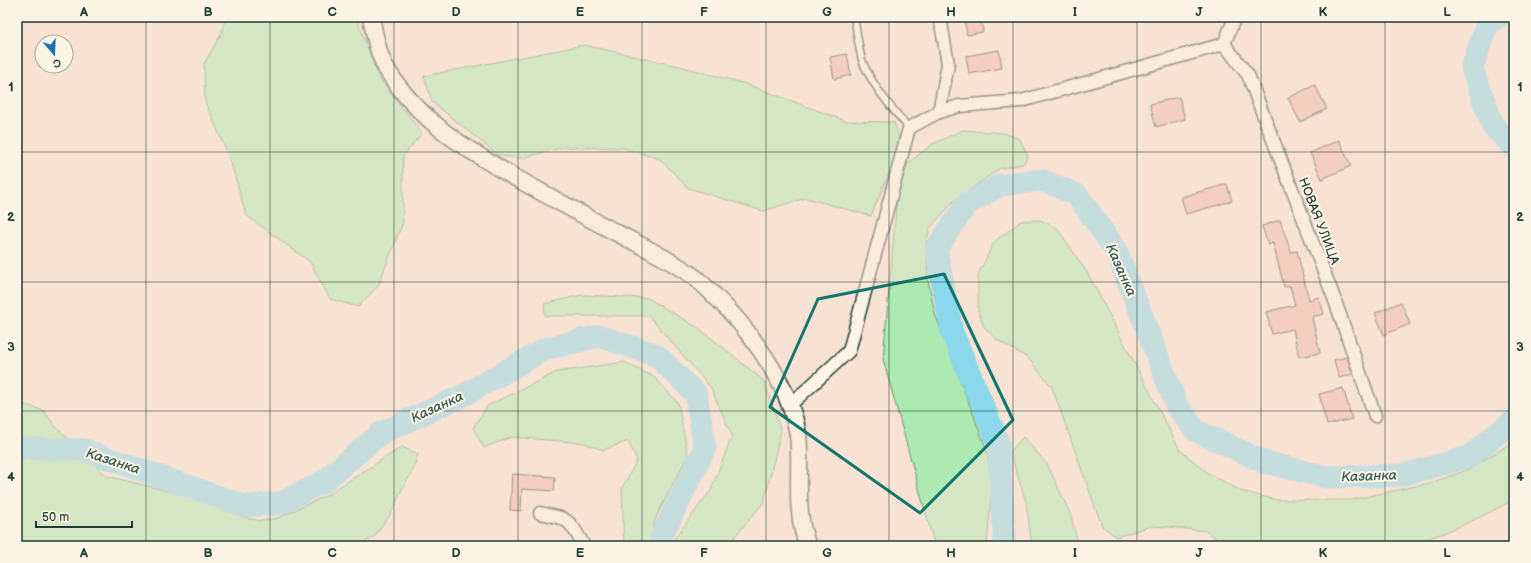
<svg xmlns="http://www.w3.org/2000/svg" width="1531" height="563" font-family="'Balsamiq Sans',sans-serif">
	<rect width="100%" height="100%" fill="#f8e2d3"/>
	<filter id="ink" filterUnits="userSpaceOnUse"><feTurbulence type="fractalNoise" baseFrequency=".025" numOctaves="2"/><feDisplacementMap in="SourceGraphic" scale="8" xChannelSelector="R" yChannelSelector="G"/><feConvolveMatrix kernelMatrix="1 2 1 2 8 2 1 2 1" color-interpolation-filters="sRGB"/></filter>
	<g filter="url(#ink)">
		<g fill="#aceab2" stroke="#669473">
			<polygon points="226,17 356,17 379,78 422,133 403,156 403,222 378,286 358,307 330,299 310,262 246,215 230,159 205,101 204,64 221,34"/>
			<polygon points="584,45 679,66 746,84 846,121 894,122 901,144 871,216 806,198 763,211 688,188 660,159 623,148 563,147 523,158 499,156 432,102 424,76"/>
			<polygon points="963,130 1004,133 1020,139 1028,156 1023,164 999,169 954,201 930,228 926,244 928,280 935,314 986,448 992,483 987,546 901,546 934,543 883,359 897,197 908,163 933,144"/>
			<path d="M1040,220L1057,228L1088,274L1180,450L1208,473L1241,491L1277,500H1350L1430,483L1468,470L1514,441V499C1483,517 1438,538 1402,546H1227L1205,531L1169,527L1151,526L1116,537L1102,526L1052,387L1028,358L997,340L984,327L978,311V275L994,242L1021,221Z"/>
			<polygon points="581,295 648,298 700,329 764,381 781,431 764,502 727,546 677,546 675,538 711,490 732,436 711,388 649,316 545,316 544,304"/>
			<polygon points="624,362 654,377 678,403 688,455 655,519 651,537 653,546 624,546 622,488 637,460 628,441 603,450 584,443 511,437 484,448 473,428 487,406 557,372"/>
			<polygon points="17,404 27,405 44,411 55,426 107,476 193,497 243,517 261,521 278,518 325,496 402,447 418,454 413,470 401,491 393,510 374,537 358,546 23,546 17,544"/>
			<polygon points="1023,437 1047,464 1070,513 1079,546 1032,546 1026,502 1010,452"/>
		</g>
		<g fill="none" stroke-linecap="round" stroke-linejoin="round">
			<g stroke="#8bd7eb" stroke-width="23">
				<polyline points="1498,17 1486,27 1472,68 1493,126 1514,147"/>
				<polyline points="17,448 84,450 245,506 281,503 323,482 381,433 462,396 545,349 599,336 656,355 696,394 705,448 661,537 663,546"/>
				<polyline points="1005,546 998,442 952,332 936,249 966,205 1000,185 1042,180 1077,195 1116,250 1177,406 1195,430 1264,462 1326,477 1402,475 1469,457 1514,420"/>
			</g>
		</g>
		<g fill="#efb5a9" stroke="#1f3d34">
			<polygon points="964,17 981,17 983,32 967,35"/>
			<polygon points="999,50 1002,68 969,74 966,56"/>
			<polygon points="847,54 851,75 834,79 830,57"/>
			<polygon points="1315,85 1327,109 1300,122 1288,98"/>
			<polygon points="1179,97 1185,119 1156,127 1150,104"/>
			<polygon points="1339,140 1351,166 1322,179 1310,153"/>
			<polygon points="1227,184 1232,201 1186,214 1181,197"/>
			<polygon points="1280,220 1291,252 1297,251 1309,300 1319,297 1324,314 1312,317 1320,353 1299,357 1293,329 1272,334 1266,312 1295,305 1290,286 1284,287 1273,243 1268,245 1262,226"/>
			<polygon points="1401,302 1410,324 1384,335 1375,313"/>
			<polygon points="1347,357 1353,374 1339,378 1334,360"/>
			<polygon points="1343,388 1352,419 1327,425 1319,394"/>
			<polygon points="512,474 555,477 554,491 522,489 521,511 510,510"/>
		</g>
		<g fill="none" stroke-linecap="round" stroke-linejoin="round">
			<g stroke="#1f3d34" stroke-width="9">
				<path id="lane" d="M854,17C857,31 858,46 862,60C872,86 891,107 909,128"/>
			</g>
			<g stroke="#1f3d34" stroke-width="15">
				<g id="street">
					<polyline points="1224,44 1248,75 1334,298 1375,416"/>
					<polyline points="1224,44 1235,17"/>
					<polyline points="939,112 948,64 940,17"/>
					<polyline points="791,404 849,351 909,128 939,112 959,106 1021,101 1224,44"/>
					<path d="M540,513C571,520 568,518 584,546"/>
				</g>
			</g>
			<g stroke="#1f3d34" stroke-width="19">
				<path id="secondary" d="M371,17C375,36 378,56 389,73C420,121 467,150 516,178C550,197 584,216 619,234C644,247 671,260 693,276C705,285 730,311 740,323C767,356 798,404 799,448C800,481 795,514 808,546"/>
			</g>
			<use href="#lane" stroke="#fcf5e5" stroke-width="6"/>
			<use href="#street" stroke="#fcf5e5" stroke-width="12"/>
			<use href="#secondary" stroke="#fcf5e5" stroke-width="16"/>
		</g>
	</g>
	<path d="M0 0H1531V563H0ZM944,274L1013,420L920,513L770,407L818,299Z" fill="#f8e2d3" fill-opacity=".55" fill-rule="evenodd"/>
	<path fill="none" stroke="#0f766e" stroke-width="3" stroke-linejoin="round" d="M944,274L1013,420L920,513L770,407L818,299Z"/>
	<path fill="none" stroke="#1f3d34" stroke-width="1" stroke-opacity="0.55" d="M146,17V546M270,17V546M394,17V546M518,17V546M642,17V546M766,17V546M889,17V546M1013,17V546M1137,17V546M1261,17V546M1385,17V546M17,152H1514M17,282H1514M17,411H1514"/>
	<g text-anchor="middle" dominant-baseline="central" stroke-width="4" stroke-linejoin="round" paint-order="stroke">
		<g font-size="13" fill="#1f3d34" stroke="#fcf5e5">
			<text transform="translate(1319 221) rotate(69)">НОВАЯ УЛИЦА</text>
		</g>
		<g font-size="14" font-style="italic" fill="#355c59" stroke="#fcf5e5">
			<text transform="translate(1121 270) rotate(66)">Казанка</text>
			<text transform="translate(437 407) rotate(-25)">Казанка</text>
			<text transform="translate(113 461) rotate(18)">Казанка</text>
			<text transform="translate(1369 476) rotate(-2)">Казанка</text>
		</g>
	</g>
	<rect width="1531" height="563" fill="none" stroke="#fcf5e5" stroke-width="44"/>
	<g transform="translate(54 54) rotate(161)"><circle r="19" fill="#fcf5e5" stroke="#a4ab9e"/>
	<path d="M0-3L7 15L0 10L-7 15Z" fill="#1f6fb2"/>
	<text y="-6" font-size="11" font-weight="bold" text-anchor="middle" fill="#1f3d34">С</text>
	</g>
	<path d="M36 521v6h96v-6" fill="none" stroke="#1f3d34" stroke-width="2"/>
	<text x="42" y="521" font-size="12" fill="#1f3d34" stroke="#fcf5e5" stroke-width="3" paint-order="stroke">50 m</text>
	<rect x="22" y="22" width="1487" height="519" fill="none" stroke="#1f3d34" stroke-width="1.5"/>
	<g font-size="13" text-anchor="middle" font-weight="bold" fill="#1f3d34">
		<text x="84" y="16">A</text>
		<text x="208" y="16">B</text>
		<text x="332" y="16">C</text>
		<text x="456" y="16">D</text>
		<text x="580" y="16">E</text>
		<text x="704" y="16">F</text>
		<text x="827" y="16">G</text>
		<text x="951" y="16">H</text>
		<text x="1075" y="16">I</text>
		<text x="1199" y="16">J</text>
		<text x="1323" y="16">K</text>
		<text x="1447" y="16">L</text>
		<text x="11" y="91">1</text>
		<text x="1520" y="91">1</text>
		<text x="11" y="221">2</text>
		<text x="1520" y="221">2</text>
		<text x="11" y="351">3</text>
		<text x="1520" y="351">3</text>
		<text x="11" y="481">4</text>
		<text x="1520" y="481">4</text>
		<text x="84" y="557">A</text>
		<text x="208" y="557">B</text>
		<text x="332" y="557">C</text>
		<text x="456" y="557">D</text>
		<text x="580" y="557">E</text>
		<text x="704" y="557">F</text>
		<text x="827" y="557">G</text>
		<text x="951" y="557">H</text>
		<text x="1075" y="557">I</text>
		<text x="1199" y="557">J</text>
		<text x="1323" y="557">K</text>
		<text x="1447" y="557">L</text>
	</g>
</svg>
